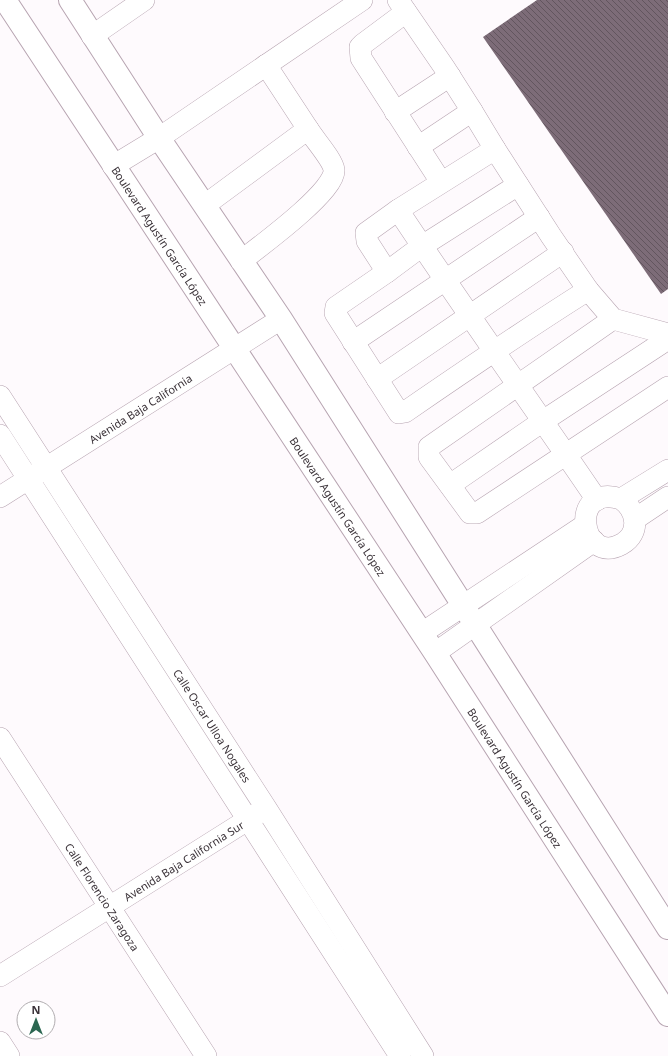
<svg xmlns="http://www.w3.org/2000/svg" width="668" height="1056" font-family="'Noto Sans',sans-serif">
	<defs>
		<pattern id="building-back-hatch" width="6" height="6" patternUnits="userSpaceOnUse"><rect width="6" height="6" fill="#7d6c78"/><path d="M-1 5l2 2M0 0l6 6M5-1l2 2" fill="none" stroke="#62555e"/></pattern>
	</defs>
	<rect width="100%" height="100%" fill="#fefafd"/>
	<polygon fill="url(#building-back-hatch)" points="537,0 668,0 668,289 661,294 483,37"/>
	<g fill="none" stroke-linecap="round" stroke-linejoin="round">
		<g stroke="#b7a4b1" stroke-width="22">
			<g id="minor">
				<polyline points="398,0 444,67 472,111 418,147"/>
				<polyline points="406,12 363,44 360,47 361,58 441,182"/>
				<polyline points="92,36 144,0"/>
				<polyline points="266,65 308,129"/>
				<polyline points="472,111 495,149"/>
				<polyline points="395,112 450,76"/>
				<polyline points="113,166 159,138 362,0"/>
				<path d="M205,205L308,129C314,139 333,160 334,170C336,191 259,247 241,261"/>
				<polyline points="398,210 366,233 367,241 387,272 422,246 518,185"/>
				<path d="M387,272L336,307L335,313L399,413L405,412C466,370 526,329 588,290L551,236L495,149L398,210C463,308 531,403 597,500"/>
				<polyline points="588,290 613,319 668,334"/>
				<polyline points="613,319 429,447 429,457 470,513 477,513 668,387"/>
				<polyline points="353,342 539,217"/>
				<polyline points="377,379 563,252"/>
				<path id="s1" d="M0,396L266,808L423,1056"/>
				<polyline points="0,435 400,1056"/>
				<polyline points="450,485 543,421 668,339"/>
				<path id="s2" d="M0,497L281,319"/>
				<path d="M621,499C637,510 641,533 622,544C580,567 568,482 621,499L668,470"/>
				<polyline points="635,519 668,497"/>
				<polyline points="422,633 585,525"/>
				<polyline points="435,653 594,541"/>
				<path id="s3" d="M0,738L206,1056"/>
				<path id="s4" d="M0,976L260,812"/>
				<polyline points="0,1042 9,1056"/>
			</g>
		</g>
		<g stroke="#b7a4b1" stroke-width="24">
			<g id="major">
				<path id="s5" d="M5,0L435,653L668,1015"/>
				<polyline points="70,0 159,138 281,319 668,928"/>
			</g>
		</g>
		<use href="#minor" stroke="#fff" stroke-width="21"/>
		<use href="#major" stroke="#fff" stroke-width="22"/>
	</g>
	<g text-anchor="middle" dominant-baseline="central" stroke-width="4" stroke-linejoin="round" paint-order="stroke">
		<g font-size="11" fill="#3b3339" stroke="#fff">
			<text stroke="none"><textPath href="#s5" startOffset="282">Boulevard Agustín García López</textPath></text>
			<text stroke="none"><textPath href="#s2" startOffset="166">Avenida Baja California</textPath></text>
			<text stroke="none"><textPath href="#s5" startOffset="606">Boulevard Agustín García López</textPath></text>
			<text stroke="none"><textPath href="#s1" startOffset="392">Calle Oscar Ulloa Nogales</textPath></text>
			<text stroke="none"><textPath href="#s5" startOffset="930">Boulevard Agustín García López</textPath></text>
			<text stroke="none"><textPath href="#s4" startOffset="217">Avenida Baja California Sur</textPath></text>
			<text stroke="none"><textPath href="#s3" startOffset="189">Calle Florencio Zaragoza</textPath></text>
		</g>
	</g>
	<g transform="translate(36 1020)"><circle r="19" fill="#ffffff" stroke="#b1adb0"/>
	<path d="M0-3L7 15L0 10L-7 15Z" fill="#2b6751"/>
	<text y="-6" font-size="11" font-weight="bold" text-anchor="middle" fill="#3b3339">N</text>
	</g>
</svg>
